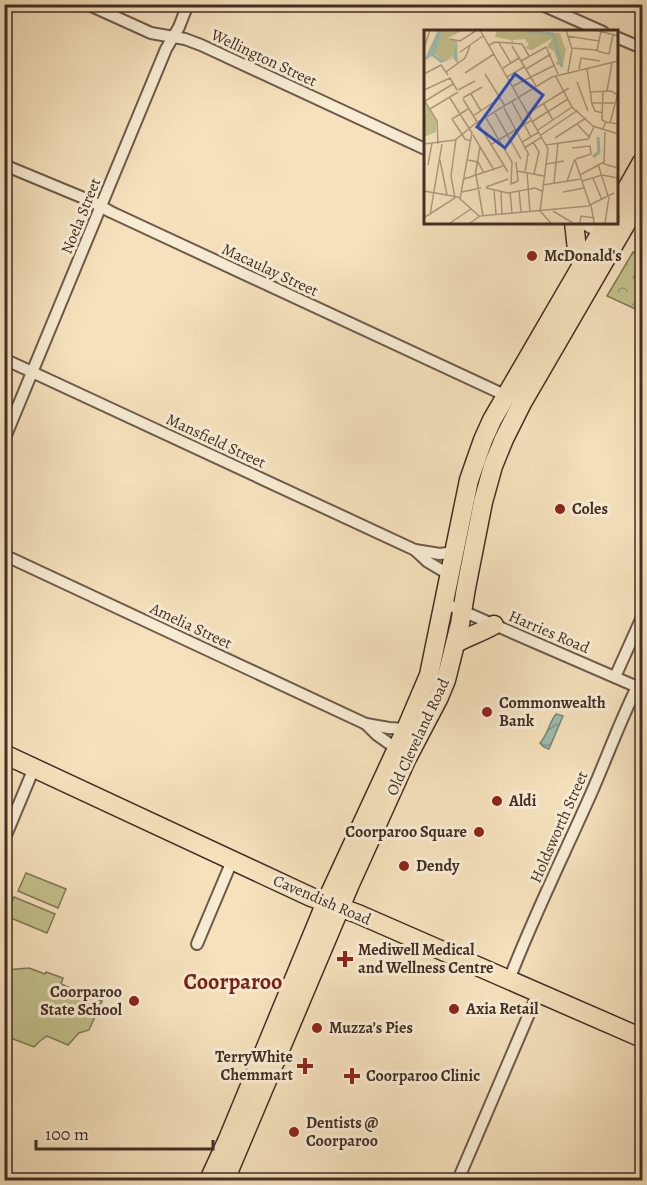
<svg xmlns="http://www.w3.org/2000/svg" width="647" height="1185" font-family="Alegreya,serif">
	<defs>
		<pattern id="forest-crowns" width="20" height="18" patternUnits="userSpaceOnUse" patternTransform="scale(1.5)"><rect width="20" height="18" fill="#c3c18c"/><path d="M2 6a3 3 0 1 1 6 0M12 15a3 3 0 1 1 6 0" fill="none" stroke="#a09d72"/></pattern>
		<pattern id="water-waves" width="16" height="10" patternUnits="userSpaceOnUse" patternTransform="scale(1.5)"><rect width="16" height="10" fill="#9cbeaf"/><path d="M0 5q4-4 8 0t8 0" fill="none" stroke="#819b8e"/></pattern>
	</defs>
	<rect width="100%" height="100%" fill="#f5e2bd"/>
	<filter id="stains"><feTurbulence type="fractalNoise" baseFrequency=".00333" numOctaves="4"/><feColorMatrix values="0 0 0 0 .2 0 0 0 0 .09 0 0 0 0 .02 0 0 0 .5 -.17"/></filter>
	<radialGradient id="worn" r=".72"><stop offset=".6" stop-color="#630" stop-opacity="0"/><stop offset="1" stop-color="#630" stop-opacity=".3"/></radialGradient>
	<polygon fill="url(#forest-crowns)" stroke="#837758" stroke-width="1.5" points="633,252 642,256 642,312 607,296"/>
	<g fill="#c3c18c" stroke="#837758" stroke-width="1.5">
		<polygon points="26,873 66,889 58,908 18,891"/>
		<polygon points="14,897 55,914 47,933 6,916"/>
		<polygon points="29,968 45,974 46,972 63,978 61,984 82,993 83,991 94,995 94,997 102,1001 89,1030 79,1033 68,1045 47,1036 40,1041 34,1047 5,1036 5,970"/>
	</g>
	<path fill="url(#water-waves)" stroke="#788477" stroke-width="1.5" d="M556,714L563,716L549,749L544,747L540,743C548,734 549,723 556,714Z"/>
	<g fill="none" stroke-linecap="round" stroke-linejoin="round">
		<g stroke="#705a4a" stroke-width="14">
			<g id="minor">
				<polyline points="87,4 151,33 185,39 201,45 425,149"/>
				<polyline points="540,4 603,32"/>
				<polyline points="616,37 642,48"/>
				<polyline points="4,165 91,201 111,212 511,398"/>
				<polyline points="580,222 605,235"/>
				<polyline points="4,359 415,550 428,562 450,575"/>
				<polyline points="4,440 166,49 179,27 188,4"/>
				<polyline points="415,550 440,554 454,552"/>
				<polyline points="4,555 366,724 389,728 406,729"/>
				<polyline points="444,603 642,689"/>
				<polyline points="615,677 642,617"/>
				<polyline points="366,724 377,735 397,749"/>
				<polyline points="4,840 34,768"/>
				<polyline points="197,944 232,861"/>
				<path d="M509,980C532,920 560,863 586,805C604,766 618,725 637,687"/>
				<polyline points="458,1180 538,993"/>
			</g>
		</g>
		<g stroke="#432d24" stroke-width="21">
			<polyline id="primary" points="4,754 311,897 358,914 642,1038"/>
		</g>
		<g stroke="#432d24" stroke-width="21">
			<g id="trunk">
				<polyline points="616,208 642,162"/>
				<polyline points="574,222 577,250 582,265"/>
				<path d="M456,643C469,636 482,632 494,625"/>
				<polyline points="209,1180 228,1139 326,902 406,729 429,675 469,480 483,440 492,420 607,222"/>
				<polyline points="225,1180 350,884 407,758 439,697 446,680 460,624 466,588 483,502 493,466 504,439 522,403 642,196"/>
			</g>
		</g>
		<use href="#minor" stroke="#f8ecd4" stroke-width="10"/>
		<use href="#primary" stroke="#f5e2bd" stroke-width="18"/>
		<use href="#trunk" stroke="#f5e2bd" stroke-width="18"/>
	</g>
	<g fill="#8f2418" stroke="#f8ecd4" stroke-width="2">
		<circle cx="532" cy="256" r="6"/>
		<circle cx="560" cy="509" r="6"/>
		<circle cx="487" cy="712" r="6"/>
		<circle cx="497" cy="801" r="6"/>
		<circle cx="479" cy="832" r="6"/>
		<circle cx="404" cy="866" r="6"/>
		<path d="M342 950h6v6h6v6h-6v6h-6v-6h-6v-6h6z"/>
		<circle cx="134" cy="1001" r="6"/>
		<circle cx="454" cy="1009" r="6"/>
		<circle cx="317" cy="1028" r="6"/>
		<path d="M302 1057h6v6h6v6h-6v6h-6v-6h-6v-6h6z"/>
		<path d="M349 1067h6v6h6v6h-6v6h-6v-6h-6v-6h6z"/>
		<circle cx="294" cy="1132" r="6"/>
	</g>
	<g text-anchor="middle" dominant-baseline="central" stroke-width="6" stroke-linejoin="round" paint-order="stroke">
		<g font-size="16" fill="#432d24" stroke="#f8ecd4">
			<text transform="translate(264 58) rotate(25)">Wellington Street</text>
			<text transform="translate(81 216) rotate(-68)">Noela Street</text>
			<text transform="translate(270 270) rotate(25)">Macaulay Street</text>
			<text transform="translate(216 441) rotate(25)">Mansfield Street</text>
			<text transform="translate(191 626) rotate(25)">Amelia Street</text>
			<text transform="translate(549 632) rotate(23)">Harries Road</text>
			<text transform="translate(418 737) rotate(-65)">Old Cleveland Road</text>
			<text transform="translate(559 827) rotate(-66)">Holdsworth Street</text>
			<text transform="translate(322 900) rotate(23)">Cavendish Road</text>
		</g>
		<g font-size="16" font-weight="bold" fill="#432d24" stroke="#f8ecd4" text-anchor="start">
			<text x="544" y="256">McDonald's</text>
			<text x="572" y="509">Coles</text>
			<text x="499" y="703">Commonwealth<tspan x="499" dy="18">Bank</tspan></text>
			<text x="509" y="801">Aldi</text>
			<text x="467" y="832" text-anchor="end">Coorparoo Square</text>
			<text x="416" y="866">Dendy</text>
			<text x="358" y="950">Mediwell Medical<tspan x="358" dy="18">and Wellness Centre</tspan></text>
			<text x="122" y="992" text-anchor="end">Coorparoo<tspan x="122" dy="18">State School</tspan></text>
			<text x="466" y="1009">Axia Retail</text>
			<text x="329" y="1028">Muzza’s Pies</text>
			<text x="293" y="1057" text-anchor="end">TerryWhite<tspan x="293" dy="18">Chemmart</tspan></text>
			<text x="366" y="1076">Coorparoo Clinic</text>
			<text x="306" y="1123">Dentists @<tspan x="306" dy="18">Coorparoo</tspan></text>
		</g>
		<g font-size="22" font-weight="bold" fill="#7a1f14" stroke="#f8ecd4">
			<text x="233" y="982">Coorparoo</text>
		</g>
	</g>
	<g transform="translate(424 30)">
		<rect width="194" height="194" fill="#f5e2bd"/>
		<path d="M18,0H40L24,8L33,11L32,23L20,32L10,23ZM73,0L136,3L141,18L146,17L142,19L139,36L131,34L134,31L130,21L123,17L129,8L108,20L100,18L105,15L101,9L89,10L88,15L87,10L71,7Z" fill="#c3c18c"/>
		<path d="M2,74L12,91V102L0,107Z" fill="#c3c18c"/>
		<path d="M14,0H18L11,25L20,31L29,27L33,11L34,34L29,28L17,33L8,26L0,31Z" fill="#9cbeaf"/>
		<path fill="none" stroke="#9cbeaf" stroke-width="3" d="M98,0L129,4L138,37M169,127L175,122L174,107"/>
		<path fill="none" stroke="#ae9a80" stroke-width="1.5" d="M56,0L124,119L116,181L127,193M142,0L148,19L144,42M172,0L194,6M177,1L173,21L185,24M143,6L175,11M26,9L36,11L53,0M75,13L87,33M65,15L71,12L98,14L105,26M88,16L112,56M0,18L6,0M147,18L173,20M36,22L59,6M185,24L189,5M97,31L122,17L134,44M79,38L95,28M102,39L127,24M155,39L157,28L176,31M163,39L168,74L171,81L179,83M22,42L41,28L46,16M41,43L70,24M0,44L17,35L24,45M61,44L81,76M131,45L148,77L169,96L194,104M83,47L100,37M153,52L164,81M89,56L131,35M0,60L26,48L33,60M34,60L51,51M179,61L178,90L182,92M183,61L188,33M166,62L187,61L194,65M47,64L57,81M26,68L48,103L36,169M39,68L58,57M39,69L84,142M0,70L13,91L14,114M1,71L29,54M88,72L107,107M119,73L129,90M167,73H190M80,78L105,125M6,79L34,62M44,79L28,89L41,109L47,111M71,83L97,129M104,83L145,58M49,86L76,68M62,88L88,132M109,91L144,69M186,93L194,63M153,94L166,108M114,100L148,77M178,100L182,92L194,94M181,102L180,134L194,138M49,105L70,140M117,105L154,80M131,108L162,88M98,112L115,102M109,112L115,122L110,144M0,114L31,110L52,93L128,47L194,31M66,115L108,90M122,115L164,109L170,97M100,118L118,107M148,118L166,116L167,124L152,129M16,130L23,165M44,130L54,132L60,143M151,130L166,175M88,132L87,154L94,151L92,132M122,134L140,131M174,134L184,166M4,135L8,113M93,141L120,146M101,142L104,124M103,142L106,182M52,145L59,186M156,145L180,132M51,146L56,117M169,148L178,170M40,149L79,136M143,151L151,129M158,151L178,145L194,148M130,153L134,113M119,155L157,149M62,157L84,149M62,158L84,163L111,158L118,161M0,161L34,167L55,186M70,161L72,184M95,161L97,182M38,162L57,158M77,162L78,185M86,162L88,183M139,162L160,158M167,175L170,193M129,181L149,193M6,185L18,114M1,187L31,168L27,146L32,109M26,193L47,179M46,193L56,186L164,176L190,163M156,193L157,186L171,188M181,193L185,167"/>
		<path fill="#1d4ed8" fill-opacity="0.15" stroke="#1d4ed8" stroke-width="3" d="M91,44L119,65L81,118L53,97Z"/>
		<rect width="194" height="194" fill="none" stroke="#432d24" stroke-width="3"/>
	</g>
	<rect width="647" height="1185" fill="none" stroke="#f5e2bd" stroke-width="24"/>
	<rect x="6" y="6" width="635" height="1173" fill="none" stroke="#432d24" stroke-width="3"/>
	<rect x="12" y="12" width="623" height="1161" fill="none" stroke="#432d24" stroke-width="1.5"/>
	<path d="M36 1140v9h177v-9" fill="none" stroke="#432d24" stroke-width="3"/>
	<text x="45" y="1140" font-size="18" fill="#432d24" stroke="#f8ecd4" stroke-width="4.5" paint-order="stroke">100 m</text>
	<rect width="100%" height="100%" filter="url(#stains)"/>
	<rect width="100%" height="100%" fill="url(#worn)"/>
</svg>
